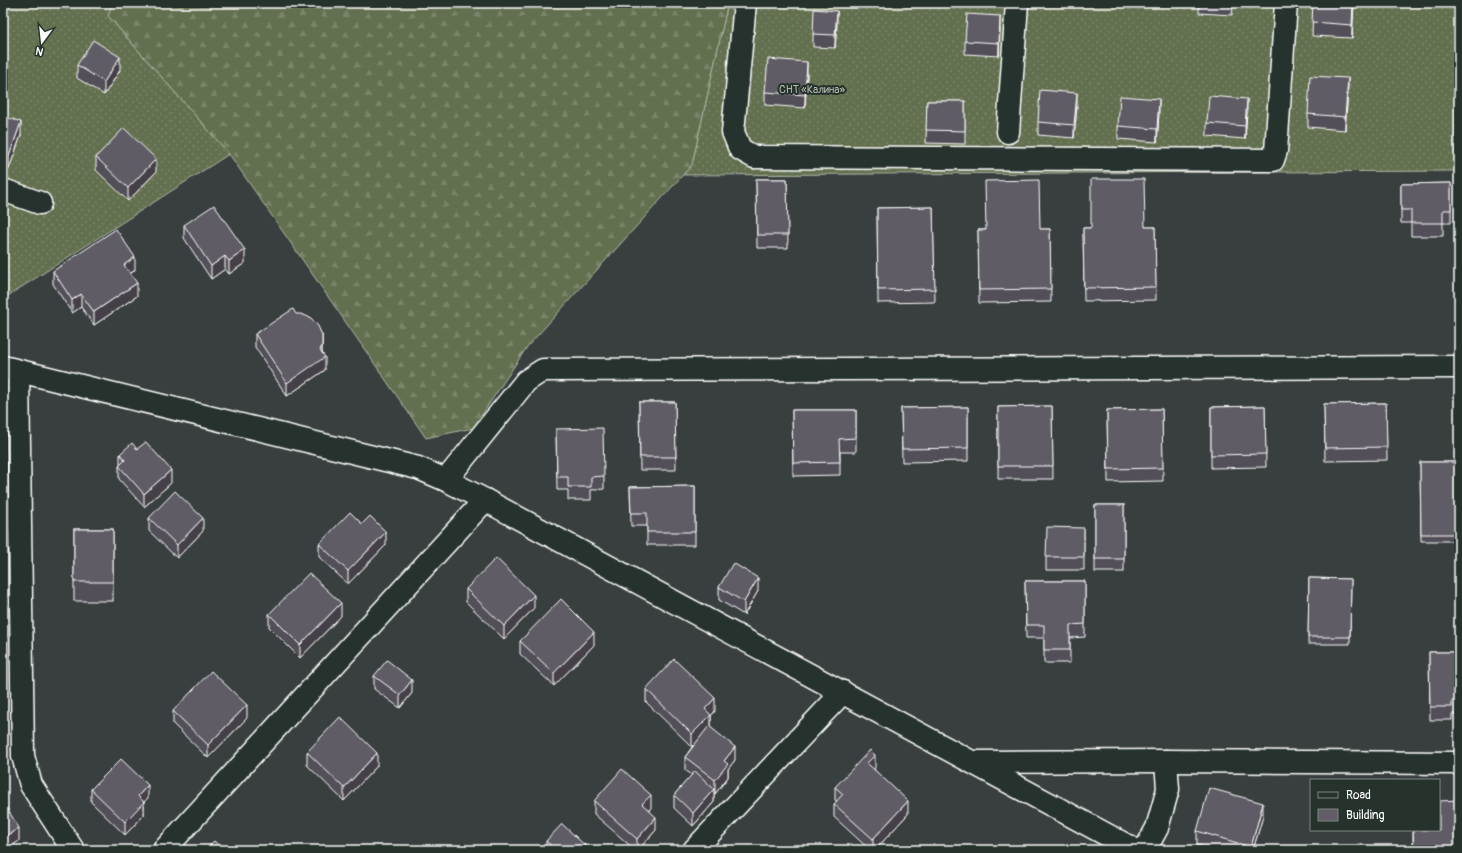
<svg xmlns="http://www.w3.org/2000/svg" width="1462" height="853" font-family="Pangolin,sans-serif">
	<defs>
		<pattern id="forest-firs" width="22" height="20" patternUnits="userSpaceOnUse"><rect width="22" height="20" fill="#636f50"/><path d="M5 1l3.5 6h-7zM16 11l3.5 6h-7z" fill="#7a856a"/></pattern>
		<pattern id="garden-dots" width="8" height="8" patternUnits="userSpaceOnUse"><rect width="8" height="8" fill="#636f50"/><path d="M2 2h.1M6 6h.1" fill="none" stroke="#7a856a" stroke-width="1.8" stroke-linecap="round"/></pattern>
	</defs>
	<rect width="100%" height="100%" fill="#383f3e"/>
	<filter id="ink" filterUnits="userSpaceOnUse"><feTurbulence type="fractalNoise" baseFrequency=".025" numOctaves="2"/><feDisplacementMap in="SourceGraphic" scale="8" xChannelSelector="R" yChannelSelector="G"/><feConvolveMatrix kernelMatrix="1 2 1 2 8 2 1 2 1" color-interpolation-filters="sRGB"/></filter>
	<g filter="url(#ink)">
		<polygon fill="url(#forest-firs)" stroke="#b1b7a8" points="112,3 728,3 692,165 527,347 473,428 426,438 229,154 108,16"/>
		<g fill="url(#garden-dots)" stroke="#b1b7a8">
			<polygon points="3,3 112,3 108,16 229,154 3,299"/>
			<polygon points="728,3 1459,3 1459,171 683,175 692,165"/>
		</g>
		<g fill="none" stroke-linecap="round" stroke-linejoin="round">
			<g stroke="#fff" stroke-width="25">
				<g id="minor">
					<polyline points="745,3 733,132 740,149 754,157 1273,160 1276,151 1286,3"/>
					<polyline points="1008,132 1017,3"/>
					<polyline points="3,190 40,203"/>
					<polyline points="3,367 418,468 446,480 485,500 1135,850"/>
					<polyline points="18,371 23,756 31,785 73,850"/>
					<polyline points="446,480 526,381 543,370 1459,367"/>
					<polyline points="974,762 1166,761 1459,763"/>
					<polyline points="164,850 485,500"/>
					<polyline points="694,850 843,692"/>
					<polyline points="1145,850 1157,828 1168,789 1166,761"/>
				</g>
			</g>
			<use href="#minor" stroke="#26332d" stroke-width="22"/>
		</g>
		<g fill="#534f58" stroke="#fff">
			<polygon points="1199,3 1233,3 1232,15 1199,13"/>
			<polygon points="1313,3 1354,3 1352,38 1312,36"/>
			<polygon points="837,24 835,48 813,47 813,34"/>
			<polygon points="1000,29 999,56 965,54 965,41"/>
			<polygon points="77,65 120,70 104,95 77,78"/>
			<polygon points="807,75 805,108 765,105 765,92"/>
			<polygon points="1348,91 1345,130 1308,127 1308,114"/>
			<polygon points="927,101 965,101 965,144 926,143"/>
			<polygon points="1077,106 1074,138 1038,135 1038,122"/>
			<polygon points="1159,112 1157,142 1118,139 1118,126"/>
			<polygon points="1247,112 1245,139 1207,136 1207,123"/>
			<polygon points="3,116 21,135 9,169 3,167"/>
			<polygon points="96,157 156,172 128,201 96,170"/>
			<polygon points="756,179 787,179 788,248 757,248"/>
			<polygon points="1451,183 1451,223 1443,223 1443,236 1411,236 1411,223 1401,223 1401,184"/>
			<polygon points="933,207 935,302 878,303 877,208"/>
			<polygon points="184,225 245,263 229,274 225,269 211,279 184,238"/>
			<polygon points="1155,227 1156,300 1084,301 1083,228"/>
			<polygon points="1050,229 1051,302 979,303 978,230"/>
			<polygon points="135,270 130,274 137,296 94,325 81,307 72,313 53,284 53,271"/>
			<polygon points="296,314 322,335 322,352 325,370 287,396 255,347 255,334"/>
			<polygon points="639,402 675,402 676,470 640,470"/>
			<polygon points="1386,403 1387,460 1325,461 1324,404"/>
			<polygon points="1052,406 1053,479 998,479 998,407"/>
			<polygon points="1265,406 1266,467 1211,468 1211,407"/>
			<polygon points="968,407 968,461 902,462 901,408"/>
			<polygon points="1162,409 1163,481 1108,482 1107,410"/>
			<polygon points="792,410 856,410 856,452 840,452 840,475 793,476"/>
			<polygon points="556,429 604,476 604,489 591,490 591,500 568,500 568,490 557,490"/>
			<polygon points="120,454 171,483 144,507 119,479 119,466 120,465"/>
			<polygon points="1420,462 1459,462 1459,541 1421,541"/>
			<polygon points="695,486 695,545 647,545 647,526 631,526 630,487"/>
			<rect x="1095" y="505" width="29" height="67"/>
			<polygon points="149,518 203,531 177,558 149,531"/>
			<polygon points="362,524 386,545 348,584 319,557 319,544"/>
			<polygon points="1084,528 1084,570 1046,570 1046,557"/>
			<rect x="74" y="529" width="39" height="72"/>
			<polygon points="1309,578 1351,579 1350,644 1308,644"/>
			<polygon points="1025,581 1085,581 1085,637 1070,638 1070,663 1044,663 1044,638 1026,638"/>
			<polygon points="719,587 758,591 744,615 719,600"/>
			<polygon points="466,589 534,608 504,639 466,602"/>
			<polygon points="269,614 341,616 300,658 269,627"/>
			<polygon points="520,641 594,645 554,686 520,654"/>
			<polygon points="1429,652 1459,652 1459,714 1452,714 1452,720 1430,720"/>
			<polygon points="374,676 412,693 400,708 374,689"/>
			<polygon points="646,689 715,711 711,716 711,728 735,760 728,769 728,777 715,794 714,793 714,802 693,826 674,808 674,795 692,775 685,770 685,757 692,747 646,702"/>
			<polygon points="173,711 247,718 208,758 173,724"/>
			<polygon points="307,752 377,766 344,801 307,765"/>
			<polygon points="875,768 874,769 908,814 875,850 870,850 834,817 834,804 837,801 835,800 835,787"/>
			<polygon points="91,789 148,798 144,802 144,815 125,835 91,802"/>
			<polygon points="1459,800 1459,850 1413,850 1413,830"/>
			<polygon points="594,801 651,808 649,810 656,830 638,850 635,850 594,814"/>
			<polygon points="1263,816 1253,850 1217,850 1197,845 1197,831"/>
			<polygon points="546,841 590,850 546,850"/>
		</g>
		<g fill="#444047" stroke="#fff">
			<polygon points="1353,3 1354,3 1352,38 1352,25"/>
			<polygon points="837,11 837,24 835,48 835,35"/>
			<polygon points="1000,16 1000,29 999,56 999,43"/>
			<polygon points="120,57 120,70 104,95 104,82"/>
			<polygon points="807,62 807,75 805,108 805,95"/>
			<polygon points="1348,78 1348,91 1345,130 1345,117"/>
			<polygon points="1077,93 1077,106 1074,138 1074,125"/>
			<polygon points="1159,99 1159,112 1157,142 1157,129"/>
			<polygon points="1247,99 1247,112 1245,139 1245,126"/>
			<polygon points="21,122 21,135 9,169 9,156"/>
			<polygon points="156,159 156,172 128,201 128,188"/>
			<polygon points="5,212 5,225 3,230 3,217"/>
			<polygon points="245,250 245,263 229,274 229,261"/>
			<polygon points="225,256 225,269 211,279 211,266"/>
			<polygon points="135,257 135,270 124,278 124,265"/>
			<polygon points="137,283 137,296 94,325 94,312"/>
			<polygon points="81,294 81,307 72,313 72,300"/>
			<polygon points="322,335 322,359 325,357 325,370 287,396 287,383 320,350"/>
			<polygon points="171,470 171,483 144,507 144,494"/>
			<polygon points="203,518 203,531 177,558 177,545"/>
			<polygon points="386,532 386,545 348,584 348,571"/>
			<polygon points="758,578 758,591 744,615 744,602"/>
			<polygon points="534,595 534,608 504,639 504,626"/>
			<polygon points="341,603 341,616 300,658 300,645"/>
			<polygon points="594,632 594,645 554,686 554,673"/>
			<polygon points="412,680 412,693 400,708 400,695"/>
			<polygon points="715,698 715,711 711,716 711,728 692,747 692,734 705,709"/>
			<polygon points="247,705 247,718 208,758 208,745"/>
			<polygon points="735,747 735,760 728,769 728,777 715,794 715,780 724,761"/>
			<polygon points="377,753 377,766 344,801 344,788"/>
			<polygon points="875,755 875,768 867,776 867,763"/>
			<polygon points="148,785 148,798 144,802 144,815 125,835 125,822 138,796"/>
			<polygon points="714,789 714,802 693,826 693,813"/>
			<polygon points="651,795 651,808 642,818 642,804"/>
			<polygon points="908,801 908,814 875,850 873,850 873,839"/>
			<polygon points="1263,803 1263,816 1253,850 1251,850 1251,847"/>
			<polygon points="656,817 656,830 638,850 637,850 637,839"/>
			<polygon points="19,828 19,841 5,850 3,850 3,838"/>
		</g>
		<g fill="#615c66" stroke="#fff">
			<polygon points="1313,3 1353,3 1352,25 1312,22"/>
			<polygon points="814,9 837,11 835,35 813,34"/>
			<polygon points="967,14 1000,16 999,43 965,41"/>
			<polygon points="93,40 120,57 104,82 77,65"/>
			<polygon points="768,59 807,62 805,95 765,92"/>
			<polygon points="1310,76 1348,78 1345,117 1308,114"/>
			<polygon points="1040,90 1077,93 1074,125 1038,122"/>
			<polygon points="1120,96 1159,99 1157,129 1118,126"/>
			<polygon points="1209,96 1247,99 1245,126 1207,123"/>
			<polygon points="927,101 965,101 965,131 926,130"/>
			<polygon points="3,116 21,122 9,156 3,154"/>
			<polygon points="124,128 156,159 128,188 96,157"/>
			<polygon points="756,179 787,179 788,235 757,235"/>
			<polygon points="1091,179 1144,179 1145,227 1155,227 1156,287 1084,288 1083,228 1091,228"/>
			<polygon points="1039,180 1040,229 1050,229 1051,289 979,290 978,230 986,230 985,181"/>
			<polygon points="1451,183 1451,210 1443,210 1443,223 1411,223 1411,210 1401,210 1401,184"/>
			<polygon points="214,205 245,250 229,261 225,256 211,266 184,225"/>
			<polygon points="933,207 935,289 878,290 877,208"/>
			<polygon points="3,211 5,212 3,217"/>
			<polygon points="116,229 135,257 124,265 137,283 94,312 81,294 72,300 53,271"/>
			<polygon points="293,309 296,314 301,314 311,318 318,326 322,335 322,346 320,350 325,357 287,383 255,334"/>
			<polygon points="639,402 675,402 676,457 640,457"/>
			<polygon points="1386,403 1387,447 1325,448 1324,404"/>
			<polygon points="1052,406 1053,466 998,466 998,407"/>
			<polygon points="1265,406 1266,454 1211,455 1211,407"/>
			<polygon points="968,407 968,448 902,449 901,408"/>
			<polygon points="1162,409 1163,468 1108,469 1107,410"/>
			<polygon points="792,410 856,410 856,438 839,439 840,462 793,463"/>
			<polygon points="603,428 604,476 591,477 591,487 568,487 568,477 557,477 556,429"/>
			<polygon points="146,442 171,470 144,494 119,466 125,460 120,454 132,443 137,449"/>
			<polygon points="1420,462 1459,462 1459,534 1421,534"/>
			<polygon points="695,486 695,532 647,532 647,513 631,513 630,487"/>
			<polygon points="175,491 203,518 177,545 149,518"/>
			<rect x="1095" y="505" width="29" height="54"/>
			<polygon points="350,512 362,524 370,516 386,532 348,571 319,544"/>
			<polygon points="1047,527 1084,528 1084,557 1046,557"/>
			<rect x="74" y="529" width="39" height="53"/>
			<polygon points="496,558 534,595 504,626 466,589"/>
			<polygon points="733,563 758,578 744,602 719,587"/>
			<polygon points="309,573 341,603 300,645 269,614"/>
			<polygon points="1309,578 1351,579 1350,637 1308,637"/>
			<polygon points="1025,581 1085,581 1085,624 1070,625 1070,650 1044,650 1044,625 1026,625"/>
			<polygon points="561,599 594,632 554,673 520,641"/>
			<polygon points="1429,652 1459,652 1459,701 1452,701 1452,707 1430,707"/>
			<polygon points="674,659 715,698 705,709 711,715 692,734 646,689"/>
			<polygon points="387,660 412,680 400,695 374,676"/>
			<polygon points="211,671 247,705 208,745 173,711"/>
			<polygon points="340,717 377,753 344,788 307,752"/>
			<polygon points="709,726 735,747 724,761 728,764 715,780 685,757"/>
			<polygon points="870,750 875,755 867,763 908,801 873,839 834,804 843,794 835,787"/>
			<polygon points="121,759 148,785 138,796 144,802 125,822 91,789"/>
			<polygon points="622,769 651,795 642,804 656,817 637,839 594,801"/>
			<polygon points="695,771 714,789 693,813 674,795"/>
			<polygon points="1209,788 1263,803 1251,847 1197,831"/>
			<polygon points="1459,800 1459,848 1414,849 1413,830 1439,830 1439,801"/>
			<polygon points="3,802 19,828 3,838"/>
			<polygon points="562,824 590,850 556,850 546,841"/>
			<polygon points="214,841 224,850 205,850"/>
		</g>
	</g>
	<g text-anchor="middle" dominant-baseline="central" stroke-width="4" stroke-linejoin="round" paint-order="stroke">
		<g font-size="11" fill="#b9beb0" stroke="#26332d">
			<text x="812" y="89">СНТ «Калина»</text>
		</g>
	</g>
	<rect width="1462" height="853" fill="none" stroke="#26332d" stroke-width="16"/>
	<rect x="8" y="8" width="1446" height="837" fill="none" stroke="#fff" stroke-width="1.5" filter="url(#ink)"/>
	<rect x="1310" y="779" width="130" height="52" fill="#26332d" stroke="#7d8581"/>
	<rect x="1318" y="792" width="20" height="6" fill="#26332d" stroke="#7d8581"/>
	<text x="1346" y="799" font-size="12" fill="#ffffff">Road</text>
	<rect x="1318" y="809" width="20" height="12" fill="#615c66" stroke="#7d8581"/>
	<text x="1346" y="819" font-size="12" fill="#ffffff">Building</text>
	<g transform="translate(42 42) rotate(195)" stroke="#26332d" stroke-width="3" paint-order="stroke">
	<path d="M0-3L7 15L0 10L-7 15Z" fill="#ffffff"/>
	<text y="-6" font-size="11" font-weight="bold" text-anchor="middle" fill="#ffffff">N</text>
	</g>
</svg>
